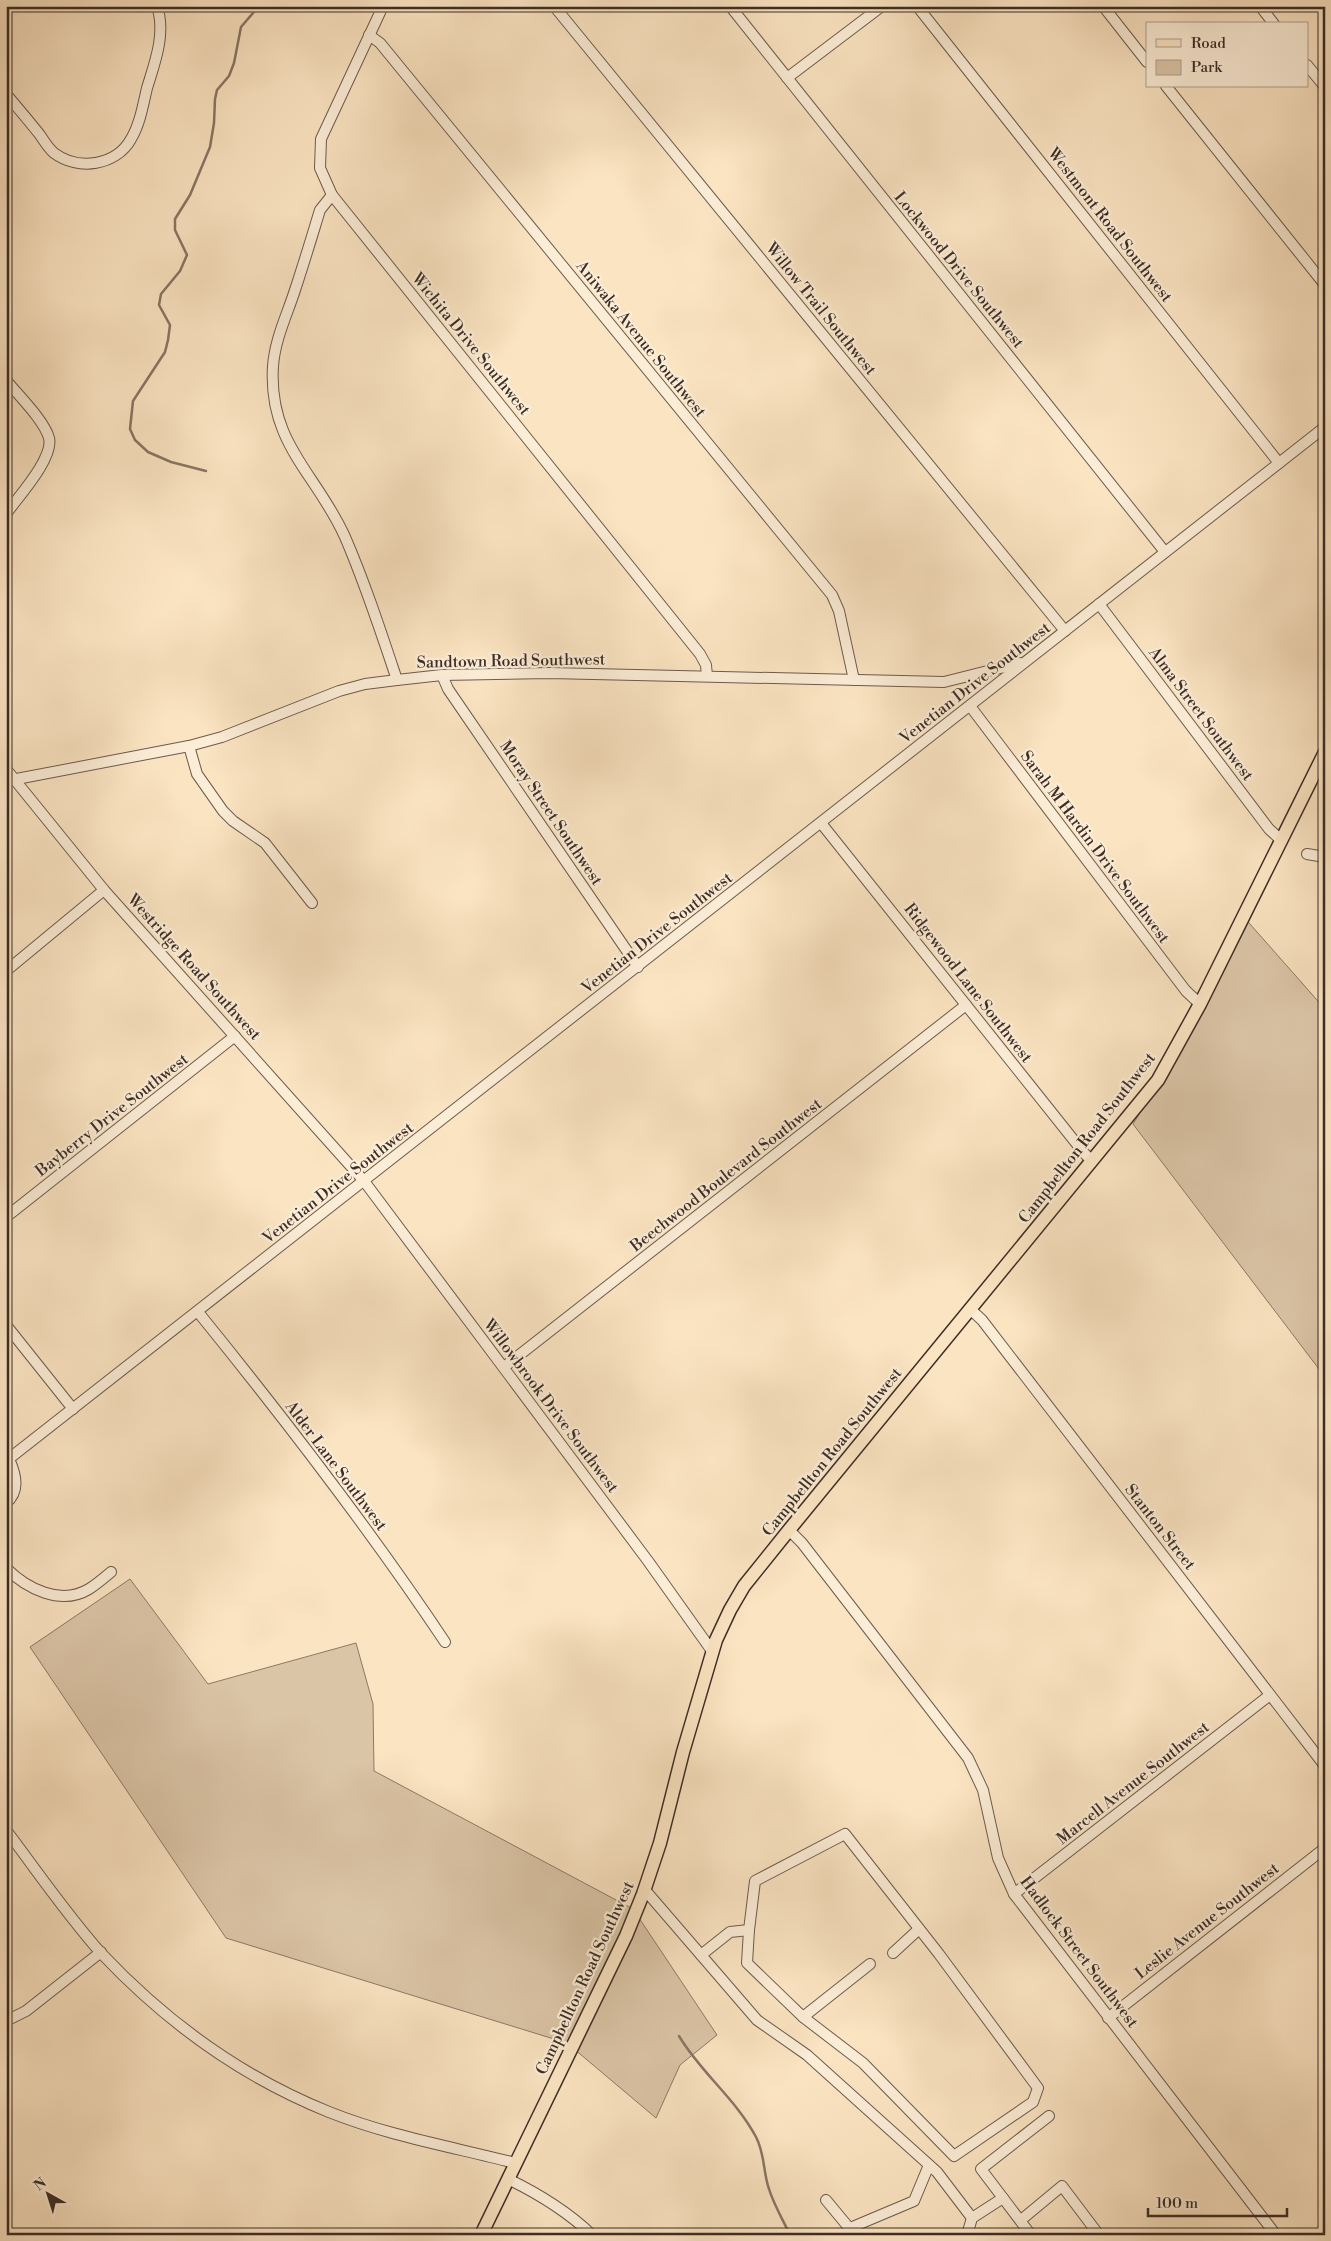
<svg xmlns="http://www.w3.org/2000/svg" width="1331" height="2241" font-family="'Libre Bodoni',serif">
	<rect width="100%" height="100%" fill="#fbe4c2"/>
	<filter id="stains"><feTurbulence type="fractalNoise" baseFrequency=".004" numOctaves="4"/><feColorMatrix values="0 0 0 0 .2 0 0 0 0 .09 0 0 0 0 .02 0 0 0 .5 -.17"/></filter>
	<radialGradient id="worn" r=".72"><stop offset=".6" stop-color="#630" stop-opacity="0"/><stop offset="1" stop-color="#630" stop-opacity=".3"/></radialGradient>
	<g fill="#dbc5a7" stroke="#8c7966">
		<polygon points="1242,915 1325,1009 1325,1377 1133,1124 1171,1063"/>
		<polygon points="130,1579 208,1684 356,1643 373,1704 374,1771 633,1909 717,2035 680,2065 656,2118 567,2043 226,1938 30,1647"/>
	</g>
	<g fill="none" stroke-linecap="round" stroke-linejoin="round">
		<g stroke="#887664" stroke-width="2.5">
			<polyline points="206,471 171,462 148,452 135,440 130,429 133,401 165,352 168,340 170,325 159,305 161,294 180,271 187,255 175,230 175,219 190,195 210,147 214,123 215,99 217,90 229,76 234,63 241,27 259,6"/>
			<path d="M679,2036C701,2073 736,2099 756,2137C765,2154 763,2172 769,2189C774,2205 783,2220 790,2235"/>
		</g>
		<g stroke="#6c5b4d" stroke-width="12">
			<g id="minor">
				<polyline points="383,6 321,139 320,168 332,195 700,654 706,665 707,676"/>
				<polyline points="554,6 1065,631"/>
				<polyline points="730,6 1165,552"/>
				<polyline points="917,6 1279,463"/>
				<polyline points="1103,6 1147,62"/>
				<polyline points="1260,6 1274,24"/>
				<polyline points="369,35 380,43 832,595 839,611 854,680"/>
				<polyline points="1307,65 1325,87"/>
				<polyline points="787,78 882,6"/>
				<polyline points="1166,86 1325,285"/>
				<path d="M6,94C17,107 29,121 40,135C44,141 49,149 54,153C78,171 116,166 131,139C140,124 143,105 147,88C155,62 166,34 157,6"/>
				<path d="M332,195L320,210C312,236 304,263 295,290C287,315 275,339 273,366C268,444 317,474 345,537C365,583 381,632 397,680"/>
				<path d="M6,380C18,395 44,420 49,438C54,458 18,497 6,514"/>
				<polyline points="1099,604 1269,829 1281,840"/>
				<polyline points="442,675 448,689 638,967"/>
				<polyline points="970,706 1186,991 1200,1004"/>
				<polyline points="189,746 197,774 223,811 233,821 265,843 312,903"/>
				<polyline points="6,769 104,890 364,1181 648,1561 712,1651"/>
				<polyline points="6,781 189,746 222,737 339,691 365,684 397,680 442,675 550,673 944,682 1020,663"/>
				<polyline points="821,823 1084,1153 1092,1161"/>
				<polyline points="1307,854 1325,857"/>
				<polyline points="6,971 104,890"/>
				<polyline points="6,1217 235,1036"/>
				<polyline points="970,1309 982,1320 1325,1766"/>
				<path d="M198,1312C284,1418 369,1528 445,1642"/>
				<polyline points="6,1325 73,1409"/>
				<polyline points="504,1367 966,1005"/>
				<polyline points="6,1461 1325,427"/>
				<path d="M6,1503C20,1492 16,1474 9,1459"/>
				<polyline points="789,1530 802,1543 968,1758 983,1790 998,1858 1014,1894 1273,2231"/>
				<path d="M6,1568C27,1589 61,1606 89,1589C97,1584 104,1578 111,1572"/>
				<path d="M6,1830C37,1871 67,1915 101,1953C165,2021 242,2077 329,2112C389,2136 453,2147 515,2163"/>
				<polyline points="645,1890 757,2020 807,2055 937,2172 972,2218"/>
				<polyline points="1014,1894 1270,1695"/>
				<polyline points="893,1953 919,1929"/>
				<polyline points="701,1955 730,1932 749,1930 747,1963 803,2017 863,2063 954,2156 1033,2102 1038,2088 939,1954 845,1834 755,1881 749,1930"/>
				<polyline points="803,2017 870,1964"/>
				<polyline points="1108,2018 1325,1848"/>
				<polyline points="6,2021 26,2011 101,1952"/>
				<path d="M508,2179C539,2194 567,2211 592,2235"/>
				<polyline points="826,2200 855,2235"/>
				<polyline points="1021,2220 1062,2186 1099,2235"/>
				<polyline points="850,2228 914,2201 929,2165"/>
				<polyline points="967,2235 972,2218 1003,2198"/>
				<polyline points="1031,2235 981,2169 1049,2116"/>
			</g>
		</g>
		<g stroke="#3c2d26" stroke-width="15">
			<polyline id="major" points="481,2235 626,1936 643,1894 660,1843 683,1752 716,1640 730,1610 744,1586 789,1530 1158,1080 1200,1004 1325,752"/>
		</g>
		<use href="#minor" stroke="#fcedd7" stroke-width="10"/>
		<use href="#major" stroke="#fbe4c2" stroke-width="12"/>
	</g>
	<g text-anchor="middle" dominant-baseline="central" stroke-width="4.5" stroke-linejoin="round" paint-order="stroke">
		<g font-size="16" fill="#3c2d26" stroke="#fcedd7">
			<text transform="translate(1110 225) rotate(52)">Westmont Road Southwest</text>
			<text transform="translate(959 270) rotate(51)">Lockwood Drive Southwest</text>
			<text transform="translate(821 309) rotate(51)">Willow Trail Southwest</text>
			<text transform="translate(641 339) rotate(51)">Aniwaka Avenue Southwest</text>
			<text transform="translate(471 344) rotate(51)">Wichita Drive Southwest</text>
			<text transform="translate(511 661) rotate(-1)">Sandtown Road Southwest</text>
			<text transform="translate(975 683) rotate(-38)">Venetian Drive Southwest</text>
			<text transform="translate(1201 714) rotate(53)">Alma Street Southwest</text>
			<text transform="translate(551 813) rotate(56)">Moray Street Southwest</text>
			<text transform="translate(1095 847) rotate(53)">Sarah M Hardin Drive Southwest</text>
			<text transform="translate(657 933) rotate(-38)">Venetian Drive Southwest</text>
			<text transform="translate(194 967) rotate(48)">Westridge Road Southwest</text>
			<text transform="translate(968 983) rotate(52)">Ridgewood Lane Southwest</text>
			<text transform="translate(112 1115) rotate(-38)">Bayberry Drive Southwest</text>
			<text transform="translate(1087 1138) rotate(-52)">Campbellton Road Southwest</text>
			<text transform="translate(726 1175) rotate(-38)">Beechwood Boulevard Southwest</text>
			<text transform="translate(338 1183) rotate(-38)">Venetian Drive Southwest</text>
			<text transform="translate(551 1406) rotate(53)">Willowbrook Drive Southwest</text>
			<text transform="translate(832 1452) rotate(-51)">Campbellton Road Southwest</text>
			<text transform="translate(336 1466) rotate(53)">Alder Lane Southwest</text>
			<text transform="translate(1160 1527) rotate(52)">Stanton Street</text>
			<text transform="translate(1133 1783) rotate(-38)">Marcell Avenue Southwest</text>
			<text transform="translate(1207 1921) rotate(-38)">Leslie Avenue Southwest</text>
			<text transform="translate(1079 1952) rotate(53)">Hadlock Street Southwest</text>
			<text transform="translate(585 1978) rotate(-65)">Campbellton Road Southwest</text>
		</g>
	</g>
	<rect width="1331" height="2241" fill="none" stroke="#fbe4c2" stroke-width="25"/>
	<rect x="8" y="8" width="1316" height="2226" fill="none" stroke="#3c2d26" stroke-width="2.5"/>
	<rect x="12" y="12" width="1306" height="2216" fill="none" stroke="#3c2d26"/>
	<rect x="1146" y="22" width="162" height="65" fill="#fcedd7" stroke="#afa090"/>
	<rect x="1156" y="39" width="25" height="8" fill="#fbe4c2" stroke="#afa090"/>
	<text x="1191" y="48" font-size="15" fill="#3c2d26">Road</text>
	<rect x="1156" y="60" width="25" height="15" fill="#dbc5a7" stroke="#afa090"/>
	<text x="1191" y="72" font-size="15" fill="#3c2d26">Park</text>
	<g transform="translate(48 2194) rotate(321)" stroke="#fcedd7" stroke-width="4" paint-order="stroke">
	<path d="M0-4L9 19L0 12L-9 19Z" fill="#3c2d26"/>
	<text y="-8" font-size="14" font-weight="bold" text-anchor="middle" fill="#3c2d26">N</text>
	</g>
	<path d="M1148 2208v8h139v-8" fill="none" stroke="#3c2d26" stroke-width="2.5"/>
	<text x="1156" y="2208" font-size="15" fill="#3c2d26" stroke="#fcedd7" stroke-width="4" paint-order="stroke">100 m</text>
	<rect width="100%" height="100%" filter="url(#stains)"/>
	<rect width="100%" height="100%" fill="url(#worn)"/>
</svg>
